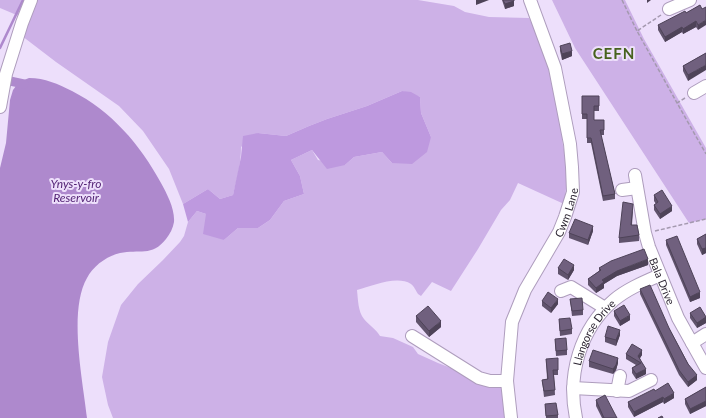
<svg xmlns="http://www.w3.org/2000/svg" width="706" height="418" font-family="Lato,sans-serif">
	<rect width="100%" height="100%" fill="#eddffb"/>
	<g fill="#cdb1e7">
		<polygon points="0,0 27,0 19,16 0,8"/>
		<path d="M37,0H418L454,6L465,12L489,17L529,18L542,43L559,106L563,146L569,166L564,204L518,183L510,200L501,210L478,249L451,291L432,282L421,296L418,294C416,291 414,286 411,284C397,275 372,286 357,290C358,299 358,312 364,319C369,325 376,329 380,336L393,338L413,347L418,354L438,363L500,387L504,390L508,418H113L108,405L102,377L108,342L121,305L138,284L163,260L180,242L184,236L188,222L197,211L206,214L224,240L238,228H258L270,220L284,201L304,194L300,176L291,160L312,150L318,160L345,165L354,157L382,152L392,163L431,137L421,113L420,97L402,91L367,106L327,119L309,126L286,136L258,133L241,147C241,164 237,179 233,195L220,199L208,189L183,204L169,169L143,131L119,106L56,62L22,36Z"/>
		<polygon points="552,0 625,0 644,39 706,148 706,219 689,223 575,48"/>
	</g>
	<polygon fill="#be99df" points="402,91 411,92 420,97 421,113 431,137 427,152 412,164 392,163 382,152 354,157 345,165 327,169 312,150 291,160 300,176 304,194 284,201 270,220 258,228 238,228 224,240 203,234 206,214 197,211 188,222 183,204 208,189 220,199 233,195 241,157 243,136 258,133 286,136 309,126 327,119 367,106"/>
	<path fill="#ae89cd" d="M29,78C45,78 58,84 72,91C111,111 140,144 161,183C167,194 175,209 174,222C173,228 170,234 166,239C152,257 139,249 120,253C107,256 93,266 87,278C68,311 83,381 87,418H0V168L6,143L10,100L13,90L19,82Z"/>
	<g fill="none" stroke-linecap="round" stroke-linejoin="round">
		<polyline stroke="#ae89cd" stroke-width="2.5" points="0,48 23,0"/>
		<polyline stroke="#ae89cd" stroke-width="9" points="10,81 24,84"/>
		<g stroke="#ae9dbd" stroke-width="14">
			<g id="minor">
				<polyline points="669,9 690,0"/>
				<polyline points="694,93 706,86"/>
				<polyline points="0,107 6,74 22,23 31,0"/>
				<path id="s1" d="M635,175L645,233L649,247L678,318L706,368"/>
				<polyline points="622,190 637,188"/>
				<polyline points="561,291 571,287 605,308"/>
				<polyline points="412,336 479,378 490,381 507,381"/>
				<polyline points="692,343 706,334"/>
				<polyline points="573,388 629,391 651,380"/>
				<polyline points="617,391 620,376"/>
				<path id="s2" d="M511,418L507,381L512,322L525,290L559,232L565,217L573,192L572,167L570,144L555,68L530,0"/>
				<path id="s3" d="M576,418C567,375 580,329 614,300C627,289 644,282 660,275"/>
			</g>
		</g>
		<g stroke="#a499af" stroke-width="1.5" stroke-dasharray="4 2" stroke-linecap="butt">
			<polyline points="622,0 637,31"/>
			<polyline points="661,15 637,31 677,103"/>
			<polyline points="685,98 677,103 706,154"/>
			<polyline points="655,231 706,219"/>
		</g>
		<use href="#minor" stroke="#fff" stroke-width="12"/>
	</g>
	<g fill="#60536c">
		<polygon points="502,0 514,0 514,6 505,9"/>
		<polygon points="700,5 698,30 696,27 683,34 682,32 665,42 658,30 658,25 686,13"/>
		<polygon points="560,46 572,56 562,60 560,51"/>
		<polygon points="706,53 688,81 683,71 683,66"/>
		<polygon points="582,96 599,96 599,111 594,111 594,120 604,120 604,135 601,135 615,194 615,199 603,201 591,143 587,143 587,119 582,119"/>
		<polygon points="654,195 672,211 660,219 654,210 654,205 656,204 654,201"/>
		<polygon points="633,210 632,225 639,235 639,241 619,243 619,238"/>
		<polygon points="593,231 588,245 569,238 569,233"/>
		<polygon points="706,234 706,253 702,255 697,244 697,239"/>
		<polygon points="666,240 700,298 690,302 666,245"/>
		<polygon points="648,265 617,276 604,284 604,288 596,293 588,285 588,279 599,271 599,268"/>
		<polygon points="558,268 574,270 568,280 558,274"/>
		<polygon points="640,289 669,328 697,380 688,387 679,375 640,294"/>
		<polygon points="570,299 583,310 583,315 572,316"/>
		<polygon points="542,301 558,304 551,313 542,306"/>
		<polygon points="614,311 630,320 620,326 614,316"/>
		<polygon points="690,313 706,317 706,323 697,328 690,318"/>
		<polygon points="416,316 441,327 429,337 416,322"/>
		<polygon points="559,319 572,329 572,334 560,336"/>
		<polygon points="620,335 616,346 605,342 605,337"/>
		<polygon points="555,339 567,350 567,355 556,356"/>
		<polygon points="626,354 642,355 640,358 646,374 636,379 632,373 632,368 636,365 626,359"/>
		<polygon points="546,359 558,370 558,375 554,375 555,395 544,397 542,380 547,379"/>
		<polygon points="589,361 618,363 616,370 613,374 589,367"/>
		<polygon points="706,387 706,406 690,414 685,404 685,399"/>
		<polygon points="655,391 674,398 664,404 663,402 634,417 628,407 628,402"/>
		<polygon points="596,400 617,418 602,418 596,406"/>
		<polygon points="545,404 558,415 558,418 546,418"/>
	</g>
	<g fill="#4e4358">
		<polygon points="476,0 489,0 476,5"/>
		<polygon points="647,0 651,0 647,3"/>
		<polygon points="514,1 514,6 505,9 505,4"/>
		<polygon points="706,20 706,25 698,30 698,25"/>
		<polygon points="696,21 696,27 683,34 683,29"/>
		<polygon points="682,27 682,32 665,42 665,37"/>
		<polygon points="572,51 572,56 562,60 562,54"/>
		<polygon points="706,65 706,70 688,81 688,75"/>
		<polygon points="672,206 672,211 660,219 660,214"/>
		<polygon points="593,226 593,231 588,245 588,240"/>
		<polygon points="706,248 706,253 702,255 702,249"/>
		<polygon points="648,259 648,265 617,276 604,284 604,288 596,293 596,288 602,280 617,271"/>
		<polygon points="574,265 574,270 568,280 568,275"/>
		<polygon points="700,292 700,298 690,302 690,297"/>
		<polygon points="558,299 558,304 551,313 551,308"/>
		<polygon points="630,315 630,320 620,326 620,321"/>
		<polygon points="706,317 706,323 697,328 697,323"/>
		<polygon points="441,321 441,327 429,337 429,331"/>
		<polygon points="620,330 620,335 616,346 616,340"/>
		<polygon points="642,350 642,355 638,361 638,356"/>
		<polygon points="618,358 618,363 616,370 613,374 613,369"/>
		<polygon points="646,369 646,374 636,379 636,374"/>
		<polygon points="697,375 697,380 688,387 688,382"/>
		<polygon points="674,393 674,398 664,404 664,399"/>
		<polygon points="663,397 663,402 634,417 634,412"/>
		<polygon points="706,401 706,406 690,414 690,409"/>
	</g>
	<g fill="#70607e" stroke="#4e4358">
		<polygon points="503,0 514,0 514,1 505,4"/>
		<polygon points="700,5 702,9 706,7 706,20 698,25 696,21 683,29 682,27 665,37 658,25 685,11 686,13"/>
		<polygon points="570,43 572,51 562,54 560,46"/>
		<polygon points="706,53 706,65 688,75 683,66"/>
		<polygon points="582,96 599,96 599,106 594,106 594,120 604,120 604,130 600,130 615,194 603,196 591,138 587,138 587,114 582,114"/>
		<polygon points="662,190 672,206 660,214 654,205 658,202 654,195"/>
		<polygon points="623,202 633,204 631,225 637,225 639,235 619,238"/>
		<polygon points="575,219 593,226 588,240 569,233"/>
		<polygon points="706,234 706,248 702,249 697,239"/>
		<polygon points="677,236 700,292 690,297 666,240"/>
		<polygon points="644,249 648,259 617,271 602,280 604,282 596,288 588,279 601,270 599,268 611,261"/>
		<polygon points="564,259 574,265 568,275 558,268"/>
		<polygon points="650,285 669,328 688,364 697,375 688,382 679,370 640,289"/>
		<polygon points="548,292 558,299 551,308 542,301"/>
		<polygon points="582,298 583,310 572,311 570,299"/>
		<polygon points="624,305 630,315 620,321 614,311"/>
		<polygon points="428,306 441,321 429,331 416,316"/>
		<polygon points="700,307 706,317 697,323 690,313"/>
		<polygon points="570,318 572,329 560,331 559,319"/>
		<polygon points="608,326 620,330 616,340 605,337"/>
		<polygon points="566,338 567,350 556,351 555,339"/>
		<polygon points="632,344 642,350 638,356 646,369 636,374 632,368 641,363 626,354"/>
		<polygon points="593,350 618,358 616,365 613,369 589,361"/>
		<polygon points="558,358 558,370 553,370 555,390 544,391 542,380 548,379 546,359"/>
		<polygon points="668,383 674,393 664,399 663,397 634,412 628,402 654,389 655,391"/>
		<polygon points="706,387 706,401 690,409 685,399"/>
		<polygon points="605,395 617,418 604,418 596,400"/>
		<polygon points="556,403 558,415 546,416 545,404"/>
		<polygon points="662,416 663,418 658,418"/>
	</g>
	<g text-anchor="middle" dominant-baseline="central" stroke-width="4" stroke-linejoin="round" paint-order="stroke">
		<g font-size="11" fill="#2d2633" stroke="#eddffb">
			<text stroke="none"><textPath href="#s2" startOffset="219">Cwm Lane</textPath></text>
			<text stroke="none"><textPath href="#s1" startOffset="110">Bala Drive</textPath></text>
			<text stroke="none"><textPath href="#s3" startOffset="91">Llangorse Drive</textPath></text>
		</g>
		<g font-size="12" font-style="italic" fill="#542475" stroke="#eddffb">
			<text x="76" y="183">Ynys-y-fro<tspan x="76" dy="14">Reservoir</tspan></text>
		</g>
		<g font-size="15" font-weight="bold" letter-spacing="1" fill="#47621e" stroke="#eddffb">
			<text x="614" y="53">CEFN</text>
		</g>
	</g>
</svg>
